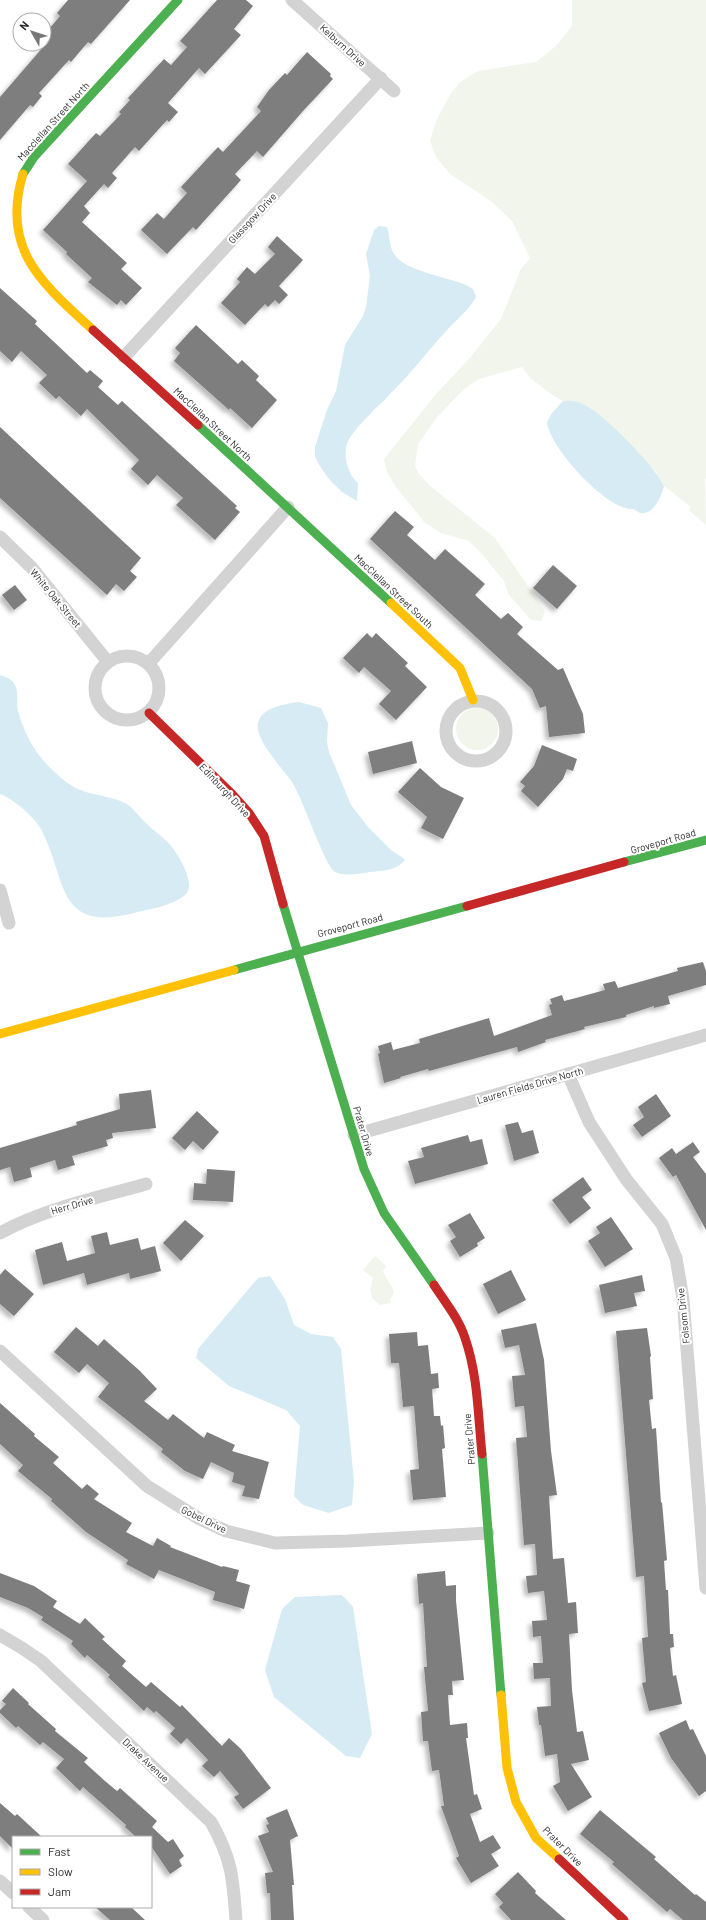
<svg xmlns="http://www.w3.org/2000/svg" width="706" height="1920" font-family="Barlow,sans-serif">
	<defs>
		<filter id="shadow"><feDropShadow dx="-3.5" dy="3.5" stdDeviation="2" flood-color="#0004"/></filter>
	</defs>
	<rect width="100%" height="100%" fill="#fff"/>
	<g fill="#f1f5eb">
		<polygon points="572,0 706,0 706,478 705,480 706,525 689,510 691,507 664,486 656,472 604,419 588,406 575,401 563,401 554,396 530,378 522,367 479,379 464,389 437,417 418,444 415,466 419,474 429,485 495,538 545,611 541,621 531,620 509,595 504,581 481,553 469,541 441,533 425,523 396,487 387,472 384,459 437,393 469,359 501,319 521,269 530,258 512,221 491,201 450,174 436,157 430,141 437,119 450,95 459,83 478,71 536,62 556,46 572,26"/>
		<circle cx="477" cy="729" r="21"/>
		<path d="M375,1256L386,1266L383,1271C386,1280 392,1284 394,1293L390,1300L391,1303L380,1305L372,1298L370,1290L373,1278L363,1270Z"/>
	</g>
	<g fill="#d6ebf4">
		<path d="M379,226L387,227C390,236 389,246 394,254C404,271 448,277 466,285L473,289L476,297C469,310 458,318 448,329C428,350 412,373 391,393C380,405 352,429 347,444C343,457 348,474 358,483L357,501L342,492L328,478L318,463L315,456V447L327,410L336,391L345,345L363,316L366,307L370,276L366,254L374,230Z"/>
		<path d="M563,401C572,400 579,401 587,406C606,417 656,467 664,486C661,499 649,523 634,509C608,512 549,447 547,422L552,413Z"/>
		<path d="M0,675C6,677 11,678 15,685C19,692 16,703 18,711C27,743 42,764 69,784C86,796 107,794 125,803C134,808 140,818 147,824C155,832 165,838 172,847C179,856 197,885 185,895C172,906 149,909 134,913C56,933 67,880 42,831C36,818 14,799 0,794Z"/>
		<path d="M299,702L321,708L328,723L327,742L329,752L351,805L368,827L391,850L403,858L405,860C398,870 382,871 371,872C361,873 345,877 335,872C325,866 303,799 292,782C283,769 254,739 258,723C262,707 285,704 299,702Z"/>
		<polygon points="270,1276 285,1299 294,1325 311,1334 333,1337 341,1349 354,1481 352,1505 329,1513 303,1505 294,1496 300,1426 286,1410 229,1386 196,1358 198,1349 258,1278"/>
		<polygon points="342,1595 353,1607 372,1734 360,1758 346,1756 274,1697 265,1670 282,1609 295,1597"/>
	</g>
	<g fill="#7e7e7e" filter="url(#shadow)">
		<polygon points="68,0 130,0 91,44 88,42 71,62 69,60 39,93 42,96 33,107 30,105 0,140 0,97 44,46 44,35 60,16 57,13"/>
		<polygon points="217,0 246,0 253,6 234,29 241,35 205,74 199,68 168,103 178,112 169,122 167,120 139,151 135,147 112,173 117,178 108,188 104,184 84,206 90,213 82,222 127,263 121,269 142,288 126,305 121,300 117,305 88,282 92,278 66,254 67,252 43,230 87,181 68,164 96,133 100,136 121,114 119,112 130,100 128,98 164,59 171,65 187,47 180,41"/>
		<polygon points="307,52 331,74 330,76 333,79 303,111 263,157 257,151 235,174 241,180 196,230 193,227 167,254 141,230 157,213 164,219 187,193 181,187 218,147 223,152 261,111 257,107 269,90 285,73 287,75"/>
		<polygon points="277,236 303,260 279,286 288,295 279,304 275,300 268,307 265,304 245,325 221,303 240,282 237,279 247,267 255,274 275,254 268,247"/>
		<polygon points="0,288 37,321 35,324 87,373 90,370 103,381 98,387 118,405 122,401 237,506 235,508 240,512 215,540 176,505 183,498 157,475 148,485 131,469 139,460 87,409 81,416 59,396 56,399 39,383 47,375 21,351 12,362 0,351"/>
		<polygon points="196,325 238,364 242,360 259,376 256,380 277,400 252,428 230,408 229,410 174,361 180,353 175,348"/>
		<polygon points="0,427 141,558 130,571 137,577 124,591 116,584 107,595 0,498"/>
		<polygon points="395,511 414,527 407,535 435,560 445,549 485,584 475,595 501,619 508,613 523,627 517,634 558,670 563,668 583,714 585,733 549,737 546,706 540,708 532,689 370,539"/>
		<polygon points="553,565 577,586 557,609 533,588"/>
		<polygon points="15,585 27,600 14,610 2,595"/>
		<polygon points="367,633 372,638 376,633 408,663 405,666 427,687 396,720 379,704 391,691 364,667 359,673 343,658"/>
		<polygon points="412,741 417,763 373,774 368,752"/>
		<polygon points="542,745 577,759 573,771 567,769 563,779 538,807 521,791 525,786 520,782 534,766"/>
		<polygon points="420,768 441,787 464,798 443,839 421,828 427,817 398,792"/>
		<polygon points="703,962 706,971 706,985 668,996 670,1004 654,1008 654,1006 626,1015 626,1017 584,1027 585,1029 545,1040 546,1042 518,1052 517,1047 429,1071 428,1069 400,1077 401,1078 384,1083 378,1054 380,1053 378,1046 391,1042 393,1050 420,1043 419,1039 489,1018 494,1036 552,1015 549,1005 552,1004 550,999 562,995 564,1001 576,998 605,990 603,984 615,981 618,988 678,971 677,968"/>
		<polygon points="151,1090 156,1128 112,1133 113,1138 106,1140 108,1146 72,1156 75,1165 58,1170 55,1160 30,1168 32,1177 14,1182 10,1167 0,1170 0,1148 77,1125 76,1122 120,1109 119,1094"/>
		<polygon points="656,1094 671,1116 642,1137 633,1125 644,1117 638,1107"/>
		<polygon points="197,1111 219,1132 203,1150 193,1141 185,1150 172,1138"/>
		<polygon points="518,1122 522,1133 533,1130 539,1153 514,1161 505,1125"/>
		<polygon points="468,1135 470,1142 482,1139 488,1164 415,1184 408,1161 424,1157 421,1148"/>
		<polygon points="693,1142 700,1152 693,1157 706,1174 706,1230 676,1175 673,1177 659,1158 672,1148 676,1154"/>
		<polygon points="207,1169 235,1171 233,1202 193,1200 194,1183 206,1184"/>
		<polygon points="583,1177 592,1190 582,1197 591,1208 570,1224 552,1200"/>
		<polygon points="470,1213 485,1238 477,1243 478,1246 460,1257 450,1241 456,1237 448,1225"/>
		<polygon points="611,1217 633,1249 605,1267 588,1241 600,1233 596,1227"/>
		<polygon points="185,1220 204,1236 181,1261 163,1243"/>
		<polygon points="107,1232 110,1245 138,1238 141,1250 155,1246 161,1271 130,1279 129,1273 87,1285 84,1273 43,1285 35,1250 62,1242 67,1261 95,1253 91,1236"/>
		<polygon points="5,1269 34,1294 14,1316 0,1304 0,1275"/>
		<polygon points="511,1270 526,1300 498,1314 483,1284"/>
		<polygon points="642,1275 645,1291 634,1293 637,1306 605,1313 599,1285"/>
		<polygon points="536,1323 544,1360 551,1451 557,1495 549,1496 553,1559 564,1558 568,1603 576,1602 578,1633 569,1634 572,1690 577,1732 583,1731 589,1760 571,1764 592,1797 568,1811 553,1786 560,1782 557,1754 545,1756 541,1725 539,1725 537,1707 551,1706 550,1678 534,1679 533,1663 543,1663 541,1636 533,1637 532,1621 547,1620 544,1591 528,1593 526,1576 537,1575 535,1544 524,1545 516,1438 527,1437 524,1406 515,1407 512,1376 525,1375 519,1345 505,1348 501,1330"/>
		<polygon points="76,1327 98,1346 104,1339 140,1371 157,1389 144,1401 168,1420 173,1414 204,1438 207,1432 235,1445 232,1451 269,1462 259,1499 242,1496 245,1486 232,1482 234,1473 211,1462 203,1479 185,1471 161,1452 163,1449 98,1397 109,1383 87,1364 79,1373 54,1352"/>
		<polygon points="647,1328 651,1356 650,1357 653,1399 649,1400 652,1429 656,1428 661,1503 662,1502 667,1560 664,1561 666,1590 668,1590 670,1634 673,1634 674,1647 670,1648 673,1676 676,1675 682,1704 649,1711 642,1683 646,1682 642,1638 648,1637 644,1576 636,1577 616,1331"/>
		<polygon points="417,1332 418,1346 428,1345 431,1374 438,1373 439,1388 432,1389 434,1416 440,1416 441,1426 443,1425 445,1448 442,1449 446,1497 413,1500 410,1470 419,1469 414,1406 403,1407 399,1363 391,1363 389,1334"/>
		<polygon points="0,1403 35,1434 34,1436 59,1457 53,1463 82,1489 87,1484 99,1494 94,1499 132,1523 126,1532 153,1546 157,1538 171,1546 170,1547 222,1567 223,1566 239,1570 236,1581 250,1585 244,1609 213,1600 215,1592 159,1570 154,1579 126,1564 128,1560 86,1532 51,1501 52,1499 18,1471 23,1465 0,1444"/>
		<polygon points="445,1571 446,1586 456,1585 456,1601 464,1680 452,1681 453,1695 448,1695 450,1725 467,1723 468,1738 466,1738 474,1795 477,1794 482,1809 470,1814 480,1842 493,1835 501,1848 491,1854 499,1866 471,1883 456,1858 459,1856 441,1806 444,1806 439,1770 432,1771 428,1741 423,1741 421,1712 428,1711 424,1667 427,1667 423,1603 419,1604 417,1574"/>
		<polygon points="0,1573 34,1586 57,1601 53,1607 80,1624 85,1618 105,1637 102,1639 126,1661 122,1666 146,1687 151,1682 180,1707 182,1705 222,1746 229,1738 241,1749 271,1788 243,1809 234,1797 239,1794 220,1771 214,1777 202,1766 208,1760 187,1738 181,1744 170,1734 175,1728 156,1711 154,1713 147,1707 144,1711 108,1677 110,1675 87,1655 85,1658 71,1644 73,1641 41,1620 43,1617 28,1608 0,1597"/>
		<polygon points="13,1688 29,1703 28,1704 56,1729 55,1731 88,1758 84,1762 105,1781 117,1791 120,1788 157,1821 152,1827 168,1842 173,1839 184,1856 179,1860 182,1866 170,1874 151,1846 151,1837 136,1837 125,1827 126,1825 83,1787 80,1791 56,1768 64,1759 43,1742 40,1745 18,1726 16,1728 0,1713 0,1710 6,1704 2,1701"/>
		<polygon points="686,1720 690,1730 693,1729 706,1756 706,1791 699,1796 671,1758 659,1733"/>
		<polygon points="0,1803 15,1816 17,1814 42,1837 13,1837 13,1849 0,1836"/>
		<polygon points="287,1809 298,1836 290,1840 294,1885 292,1885 294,1920 271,1920 270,1893 267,1893 265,1873 273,1872 258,1836 269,1832 266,1825 269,1824 266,1818"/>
		<polygon points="600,1810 656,1857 654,1859 695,1895 696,1894 706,1902 706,1920 683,1920 670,1909 667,1912 612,1864 614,1862 580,1834"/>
		<polygon points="518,1872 536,1891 535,1893 566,1920 511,1920 499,1907 503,1903 495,1894"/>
		<polygon points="95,1907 131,1907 145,1920 110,1920"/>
	</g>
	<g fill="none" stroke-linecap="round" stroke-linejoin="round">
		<g stroke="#d3d3d3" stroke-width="13">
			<polyline points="292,0 394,91"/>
			<polyline points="124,357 381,78"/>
			<polyline points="0,537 32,568 108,662"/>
			<circle cx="127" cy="688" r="32"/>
			<polyline points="149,663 288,507"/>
			<circle cx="476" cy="731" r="30"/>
			<polyline points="0,890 9,923"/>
			<polyline points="568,1074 589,1122 626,1179 662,1224 676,1258 683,1299 706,1588"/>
			<polyline points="354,1135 706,1035"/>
			<path d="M0,1233C46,1208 97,1198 146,1184"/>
			<polyline points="0,1351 147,1486 198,1518 226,1531 275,1543 348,1541 488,1533"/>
			<path d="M0,1635L22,1648L41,1661L211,1822C232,1859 233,1878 236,1920"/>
			<polyline points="0,1881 13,1893"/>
			<polyline points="29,1907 43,1920"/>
		</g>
		<g stroke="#4caf50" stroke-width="9">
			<polyline points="23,174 34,157 178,0"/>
			<polyline points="198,425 391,603"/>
			<polyline points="624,862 706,840"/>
			<polyline points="283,904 364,1169 384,1213 434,1285"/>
			<polyline points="234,970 467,906"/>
			<polyline points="482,1454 501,1695"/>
		</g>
		<g stroke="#ffc107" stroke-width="9">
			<path d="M23,174C0,250 43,284 93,330"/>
			<polyline points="391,603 460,668 473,700"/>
			<polyline points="0,1034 234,970"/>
			<polyline points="501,1695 507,1768 516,1802 536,1838 559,1859"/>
		</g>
		<g stroke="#c62828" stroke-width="9">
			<polyline points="93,330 198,425"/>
			<polyline points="149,713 232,794 249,813 264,836 283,904"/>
			<polyline points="467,906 624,862"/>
			<path d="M434,1285C445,1302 459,1319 465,1338C478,1375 478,1416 482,1454"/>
			<polyline points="559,1859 624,1920"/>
		</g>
	</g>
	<g text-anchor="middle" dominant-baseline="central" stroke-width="4" stroke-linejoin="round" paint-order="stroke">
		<g font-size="10" fill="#2e2e2e" stroke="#fff">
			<text transform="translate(343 45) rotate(42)">Kelburn Drive</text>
			<text transform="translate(53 121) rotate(-48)">Macclellan Street North</text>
			<text transform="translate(252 218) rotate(-47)">Glassgow Drive</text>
			<text transform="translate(213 424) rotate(43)">MacClellan Street North</text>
			<text transform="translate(394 591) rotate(43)">MacClellan Street South</text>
			<text transform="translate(56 598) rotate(50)">White Oak Street</text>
			<text transform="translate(225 790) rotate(47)">Edinburgh Drive</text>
			<text transform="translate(663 841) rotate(-16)">Groveport Road</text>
			<text transform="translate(350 925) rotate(-15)">Groveport Road</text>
			<text transform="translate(530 1085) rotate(-16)">Lauren Fields Drive North</text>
			<text transform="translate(364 1131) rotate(74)">Prater Drive</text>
			<text transform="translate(72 1205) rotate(-16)">Herr Drive</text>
			<text transform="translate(683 1316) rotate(-96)">Folsom Drive</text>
			<text transform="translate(469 1439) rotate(-95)">Prater Drive</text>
			<text transform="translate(204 1519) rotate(26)">Gobel Drive</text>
			<text transform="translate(146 1760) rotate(43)">Drake Avenue</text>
			<text transform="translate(563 1846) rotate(45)">Prater Drive</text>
		</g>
	</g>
	<rect x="12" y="1836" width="140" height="72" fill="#ffffff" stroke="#ababab"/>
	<rect x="20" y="1849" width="20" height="6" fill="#4caf50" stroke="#ababab"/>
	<text x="48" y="1856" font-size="12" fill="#2e2e2e">Fast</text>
	<rect x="20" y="1869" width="20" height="6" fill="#ffc107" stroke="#ababab"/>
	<text x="48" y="1876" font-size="12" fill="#2e2e2e">Slow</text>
	<rect x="20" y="1889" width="20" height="6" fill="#c62828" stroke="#ababab"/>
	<text x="48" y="1896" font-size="12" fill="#2e2e2e">Jam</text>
	<g transform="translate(32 32) rotate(309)"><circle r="19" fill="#ffffff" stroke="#ababab"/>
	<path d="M0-3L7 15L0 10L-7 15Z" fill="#777777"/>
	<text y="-6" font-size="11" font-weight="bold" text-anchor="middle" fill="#2e2e2e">N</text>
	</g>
</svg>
